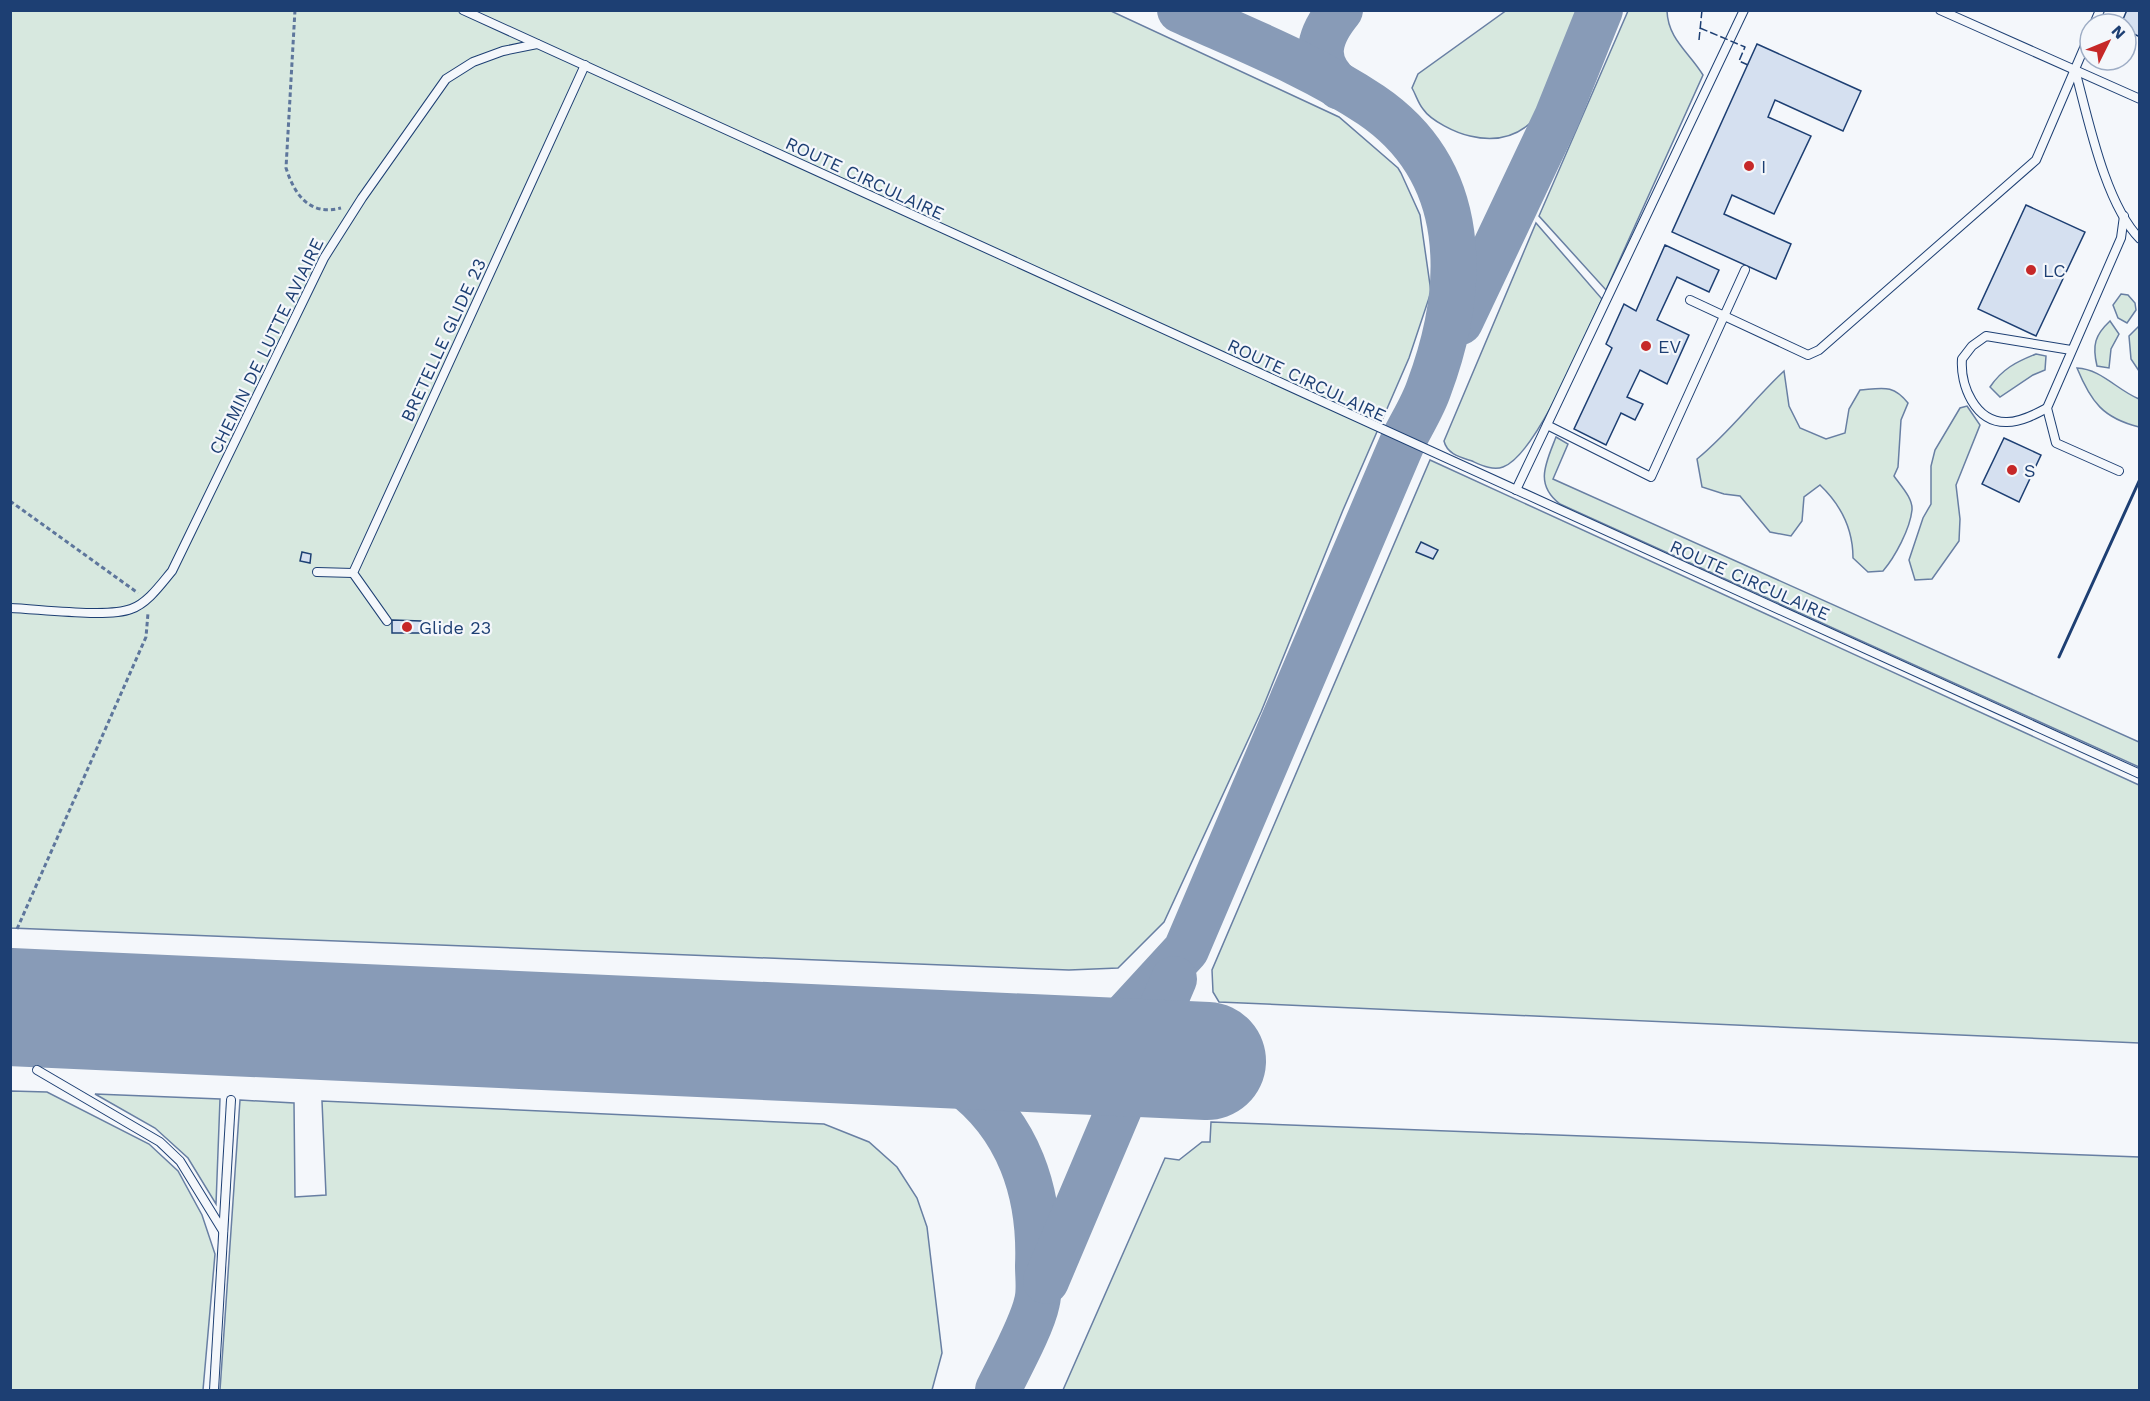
<svg xmlns="http://www.w3.org/2000/svg" width="2150" height="1401" font-family="'Work Sans',sans-serif">
	<rect width="100%" height="100%" fill="#f4f7fb"/>
	<g fill="#d7e8df" stroke="#687fa3" stroke-width="1.5">
		<path d="M1507,10L1588,11C1563,64 1548,155 1470,136C1456,133 1431,121 1423,109C1418,103 1416,95 1412,88L1418,74Z"/>
		<polygon points="10,11 1111,11 1339,117 1398,168 1401,173 1420,215 1431,292 1409,358 1343,510 1261,712 1164,922 1118,968 1069,970 11,928"/>
		<path d="M1628,11H1667C1668,39 1689,52 1703,75L1606,290L1539,216Z"/>
		<path d="M1536,223L1602,299C1586,333 1537,455 1503,467C1493,471 1481,465 1472,461C1460,457 1447,454 1444,441Z"/>
		<polygon points="2121,294 2128,295 2135,303 2136,310 2127,323 2118,318 2113,305"/>
		<path d="M2110,321L2119,334L2111,349L2109,368L2097,366C2092,345 2095,335 2110,321Z"/>
		<polygon points="2139,326 2139,371 2131,359 2129,336"/>
		<path d="M2036,354L2046,356L2045,370L2033,375L2000,397L1990,387C2002,369 2016,362 2036,354Z"/>
		<path d="M2077,368C2101,369 2117,390 2139,399V427C2103,418 2091,402 2077,368Z"/>
		<path d="M1784,371L1789,406L1800,428L1826,439L1845,433L1849,409L1860,390C1883,388 1893,384 1908,403L1901,420L1898,467L1894,476C1900,485 1913,498 1912,510C1910,529 1895,557 1883,571L1868,572L1853,558C1853,529 1841,505 1820,485L1804,497L1802,521L1791,536L1770,532L1740,496L1724,494L1702,487L1697,459C1730,432 1753,400 1784,371Z"/>
		<polygon points="1967,406 1980,425 1956,485 1960,519 1959,541 1932,579 1915,580 1909,560 1923,518 1931,504 1931,466 1935,450 1960,408"/>
		<path d="M1556,437L1568,444L1553,479L2139,742V767L1560,504C1534,484 1546,463 1556,437Z"/>
		<polygon points="1430,460 2139,785 2139,1043 1219,1002 1213,992 1212,970"/>
		<polygon points="11,1091 47,1092 149,1144 178,1171 202,1215 215,1254 203,1390 11,1390"/>
		<polygon points="95,1094 220,1099 216,1204 188,1158 155,1128"/>
		<polygon points="240,1100 294,1103 295,1197 326,1195 322,1101 824,1124 869,1142 897,1167 917,1198 927,1227 942,1353 932,1390 220,1390"/>
		<polygon points="1211,1122 2139,1157 2139,1390 1063,1390 1165,1158 1179,1160 1202,1142 1210,1142"/>
	</g>
	<g fill="none" stroke-linecap="round" stroke-linejoin="round">
		<g stroke="#889bb7" stroke-width="46">
			<path d="M1340,87C1311,62 1318,37 1340,10"/>
			<polyline points="1460,322 1557,117 1600,10"/>
			<path d="M869,1046C899,1054 933,1063 958,1081C1019,1125 1041,1193 1038,1266C1038,1277 1040,1291 1037,1302C1032,1326 1009,1367 998,1390"/>
			<path d="M1029,1053L1068,1050L1095,1043L1118,1024L1186,950L1403,441C1412,423 1423,406 1429,388C1467,286 1470,172 1371,105C1313,66 1244,39 1180,10"/>
			<polyline points="1046,1281 1174,979"/>
		</g>
		<polyline stroke="#889bb7" stroke-width="118" points="10,1007 1207,1061"/>
	</g>
	<g fill="#d5e0f0" stroke="#1d3f73" stroke-width="1.5">
		<polygon points="2127,10 2140,10 2140,37 2126,30 2126,24 2121,24"/>
		<polygon points="1757,44 1861,91 1843,131 1775,100 1768,117 1811,136 1774,214 1732,195 1724,214 1791,244 1776,279 1672,232"/>
		<polygon points="2026,205 2085,232 2036,336 1978,309"/>
		<polygon points="1665,245 1719,270 1709,292 1677,277 1657,320 1689,335 1667,384 1640,370 1627,397 1643,404 1635,420 1621,413 1606,445 1574,429 1612,348 1606,344 1624,304 1636,311"/>
		<polygon points="2004,438 2041,455 2019,502 1982,484"/>
		<polygon points="1421,542 1438,550 1433,559 1416,552"/>
		<polygon points="302,552 311,554 310,563 300,561"/>
		<polygon points="392,620 421,621 421,633 392,633"/>
	</g>
	<g fill="none" stroke-linecap="round" stroke-linejoin="round">
		<g stroke="#1d3f73" stroke-width="10">
			<g id="service">
				<polyline points="463,10 2140,774"/>
				<polyline points="1940,10 2140,99"/>
				<polyline points="2094,24 2100,10"/>
				<path d="M2075,70C2088,118 2105,204 2140,239"/>
				<polyline points="1690,300 1808,355 1819,350 2036,160 2090,34"/>
				<path d="M2047,408C2036,414 2021,422 2007,422C1975,423 1960,385 1962,359L1972,346L1986,336L2071,350"/>
				<polyline points="1547,425 1651,477 1745,270"/>
				<polyline points="2119,471 2056,443 2047,408 2121,238 2124,216"/>
				<polyline points="1516,490 1744,10"/>
				<polyline points="317,572 353,573"/>
				<path d="M10,608C39,609 108,618 131,609C148,603 161,584 172,571L324,258L362,198L446,79L473,62L503,51L537,44"/>
				<polyline points="387,621 353,573 585,65"/>
				<polyline points="37,1070 160,1142 180,1161 223,1231"/>
				<polyline points="214,1390 231,1100"/>
			</g>
		</g>
		<g stroke="#5e769c" stroke-width="3" stroke-dasharray="4.5 3" stroke-linecap="butt">
			<path d="M295,10L286,168C295,196 310,216 341,208"/>
			<polyline points="10,501 138,593"/>
			<polyline points="17,929 146,637 148,613"/>
		</g>
		<use href="#service" stroke="#f4f7fb" stroke-width="8"/>
		<g stroke="#1d3f73" stroke-width="1.5" stroke-dasharray="8 3" stroke-linecap="butt">
			<polyline points="1700,28 1745,47 1739,61 1748,65"/>
			<polyline points="1699,40 1702,10"/>
		</g>
		<polyline stroke="#1d3f73" stroke-width="3" points="2059,657 2140,479"/>
	</g>
	<g fill="#c62828" stroke="#f4f7fb" stroke-width="2">
		<circle cx="1749" cy="166" r="6"/>
		<circle cx="2031" cy="270" r="6"/>
		<circle cx="1646" cy="346" r="6"/>
		<circle cx="2012" cy="470" r="6"/>
		<circle cx="407" cy="627" r="6"/>
	</g>
	<g text-anchor="middle" dominant-baseline="central" stroke-width="4.5" stroke-linejoin="round" paint-order="stroke">
		<g font-size="18" fill="#1d3f73" stroke="#f4f7fb" text-anchor="start">
			<text x="1761" y="166">I</text>
			<text x="2043" y="270">LC</text>
			<text x="1658" y="346">EV</text>
			<text x="2024" y="470">S</text>
			<text x="419" y="627">Glide 23</text>
		</g>
		<g font-size="18" fill="#1d3f73" stroke="#f4f7fb">
			<text transform="translate(865 178) rotate(25)">ROUTE CIRCULAIRE</text>
			<text transform="translate(443 340) rotate(-65)">BRETELLE GLIDE 23</text>
			<text transform="translate(266 346) rotate(-64)">CHEMIN DE LUTTE AVIAIRE</text>
			<text transform="translate(1307 380) rotate(25)">ROUTE CIRCULAIRE</text>
			<text transform="translate(1750 580) rotate(24)">ROUTE CIRCULAIRE</text>
		</g>
	</g>
	<rect width="2150" height="1401" fill="none" stroke="#1d3f73" stroke-width="24"/>
	<g transform="translate(2108 42) rotate(47)"><circle r="28" fill="#f4f7fb" stroke="#9eadc5" stroke-width="1.5"/>
	<path d="M0-4.5L10 22L0 15L-10 22Z" fill="#c62828"/>
	<text y="-9" font-size="16" font-weight="bold" text-anchor="middle" fill="#1d3f73">N</text>
	</g>
</svg>
